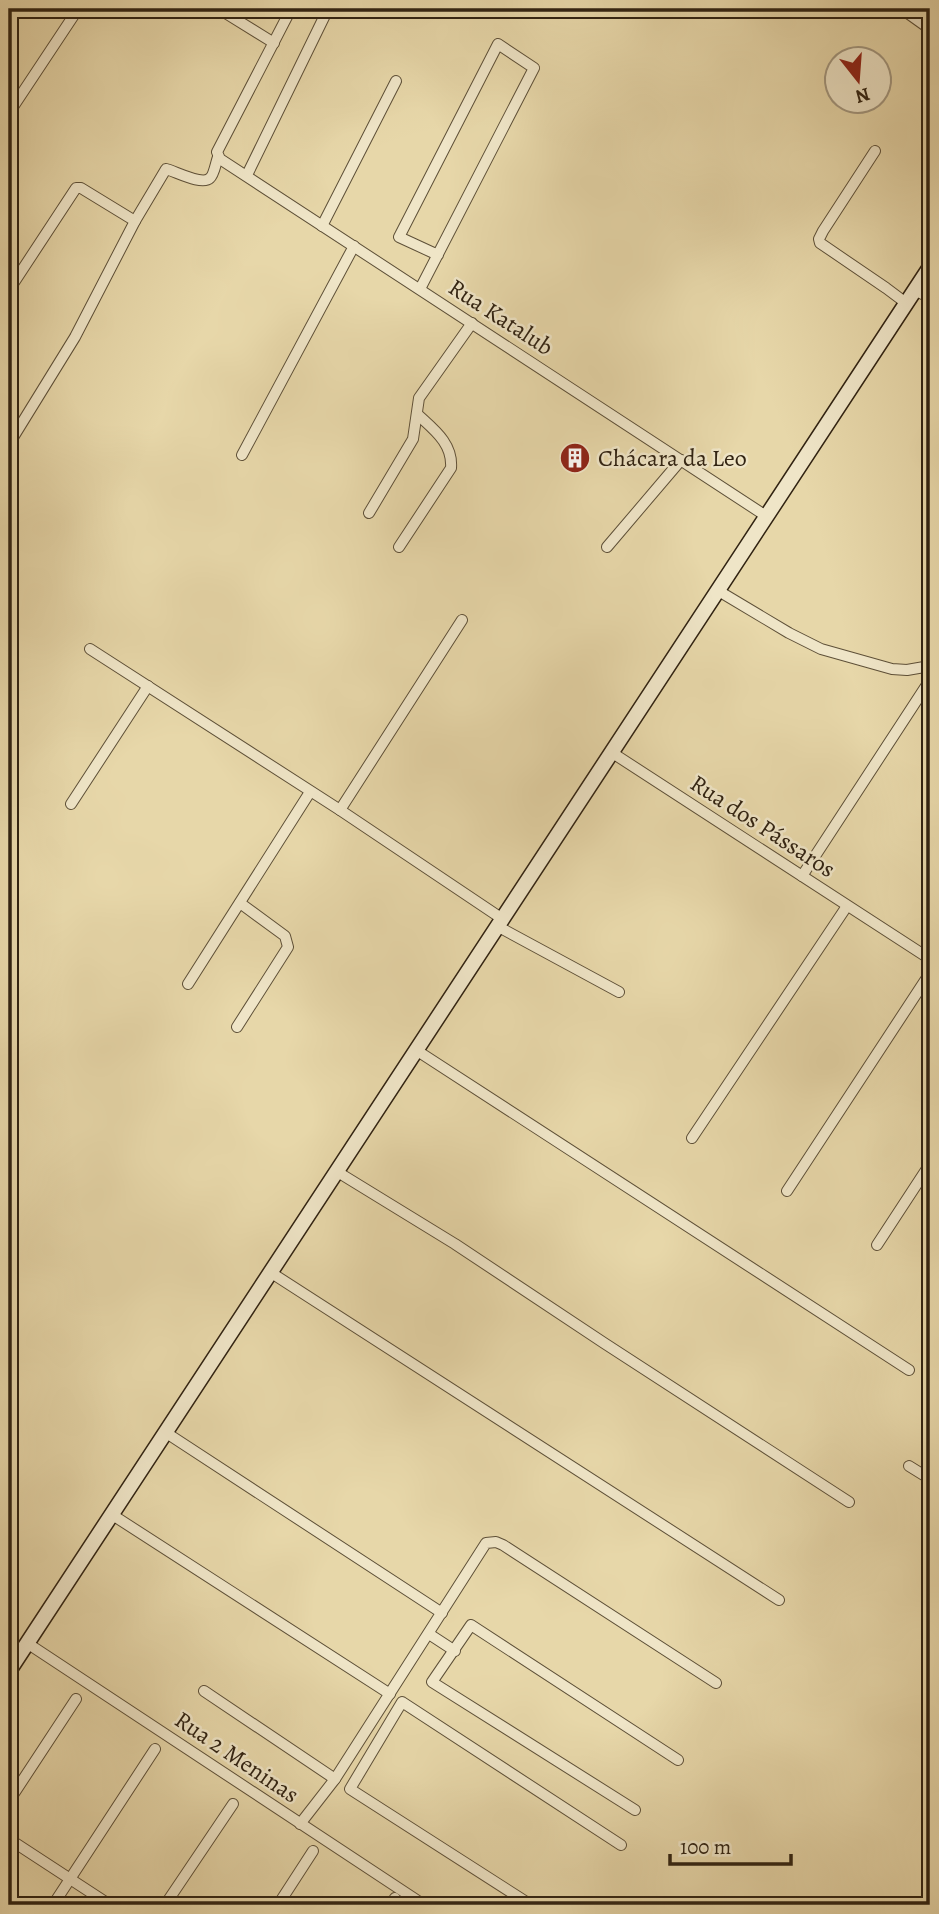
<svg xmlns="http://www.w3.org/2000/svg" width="939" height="1914" font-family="Alegreya,serif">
	<rect width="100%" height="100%" fill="#e7d7a9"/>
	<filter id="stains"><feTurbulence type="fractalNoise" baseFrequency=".00286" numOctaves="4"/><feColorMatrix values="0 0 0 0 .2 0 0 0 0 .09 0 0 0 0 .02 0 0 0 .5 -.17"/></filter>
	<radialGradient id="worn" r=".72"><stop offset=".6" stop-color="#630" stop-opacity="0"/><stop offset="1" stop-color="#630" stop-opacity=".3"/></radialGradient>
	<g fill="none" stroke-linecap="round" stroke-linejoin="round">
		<g stroke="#5e5038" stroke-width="12">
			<g id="minor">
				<polyline points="219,9 274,43"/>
				<polyline points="291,9 217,152 220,159 766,516"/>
				<polyline points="902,9 930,29"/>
				<polyline points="9,113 78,9"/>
				<polyline points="875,151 823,231 819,239 820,243 886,288 906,303"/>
				<polyline points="247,175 328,9"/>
				<path d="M135,221L166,169C175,171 202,186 210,178C214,175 216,162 218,157"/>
				<polyline points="322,226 396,81"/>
				<polyline points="420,289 534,68 498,44 399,237 438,255"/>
				<polyline points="9,290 76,188 81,188 135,221 75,337 9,444"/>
				<polyline points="915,290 930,298"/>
				<polyline points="242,455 354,246"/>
				<polyline points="369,513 413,439 419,398 472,323"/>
				<path d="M399,547L451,468C453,443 433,429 417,414"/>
				<polyline points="607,547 681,460"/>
				<polyline points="717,590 789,633 821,649 892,669 907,670 930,666"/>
				<polyline points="90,649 340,810 501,918"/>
				<polyline points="611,752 930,959"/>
				<polyline points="71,804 148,686"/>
				<polyline points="340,810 462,620"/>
				<polyline points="802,876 930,680"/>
				<polyline points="497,926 619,992"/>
				<polyline points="188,984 310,792"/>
				<polyline points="237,1027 288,947 285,936 240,903"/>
				<polyline points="416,1050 909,1370"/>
				<polyline points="692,1138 847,906"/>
				<polyline points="336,1171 455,1244 604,1343 849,1502"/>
				<polyline points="787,1191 930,973"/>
				<polyline points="877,1245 930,1164"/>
				<polyline points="270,1272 779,1600"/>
				<polyline points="165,1432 442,1613"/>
				<polyline points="909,1466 930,1479"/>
				<polyline points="111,1514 390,1694"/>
				<polyline points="429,1634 455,1651"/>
				<polyline points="27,1643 424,1905"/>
				<polyline points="204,1691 335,1779"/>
				<polyline points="9,1801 76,1699"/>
				<polyline points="635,1810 432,1682 471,1625 678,1760"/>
				<polyline points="300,1824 335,1779 486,1543 496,1542 503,1545 716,1683"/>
				<polyline points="9,1839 110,1905"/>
				<polyline points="53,1905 155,1749"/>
				<polyline points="165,1905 233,1804"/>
				<polyline points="278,1905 313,1851"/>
				<polyline points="390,1905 395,1898"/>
				<polyline points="531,1905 350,1789 402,1702 621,1845"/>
			</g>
		</g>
		<g stroke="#312312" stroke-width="17">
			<polyline id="secondary" points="9,1671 930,267"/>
		</g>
		<use href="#minor" stroke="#efe5c7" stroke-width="10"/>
		<use href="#secondary" stroke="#efe5c7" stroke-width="14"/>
	</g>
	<defs>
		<g id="building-disc" transform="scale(1.575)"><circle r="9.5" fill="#8f2418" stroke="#efe5c7"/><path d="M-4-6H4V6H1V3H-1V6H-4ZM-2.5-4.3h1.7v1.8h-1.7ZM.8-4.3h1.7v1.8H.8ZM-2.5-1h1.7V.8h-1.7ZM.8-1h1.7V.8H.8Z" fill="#fff"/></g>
	</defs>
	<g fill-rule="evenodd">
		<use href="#building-disc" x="575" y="458"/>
	</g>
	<g text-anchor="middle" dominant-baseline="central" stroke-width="5" stroke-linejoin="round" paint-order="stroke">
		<g font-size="24" fill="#312312" stroke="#efe5c7">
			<text transform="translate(501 317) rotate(33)">Rua Katalub</text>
			<text transform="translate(763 826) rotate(33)">Rua dos Pássaros</text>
			<text transform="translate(237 1757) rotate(34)">Rua 2 Meninas</text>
		</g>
		<g font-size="24" fill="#312312" stroke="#efe5c7" text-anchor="start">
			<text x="598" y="458">Chácara da Leo</text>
		</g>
	</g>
	<rect width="939" height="1914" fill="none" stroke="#e7d7a9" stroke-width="35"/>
	<rect x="10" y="10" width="918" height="1893" fill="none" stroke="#312312" stroke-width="3.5"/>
	<rect x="18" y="18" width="904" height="1879" fill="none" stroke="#312312" stroke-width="2"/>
	<g transform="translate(858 80) rotate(163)"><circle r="33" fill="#efe5c7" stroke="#a3977f" stroke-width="2"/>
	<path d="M0-5L12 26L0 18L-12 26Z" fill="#8f2418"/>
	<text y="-10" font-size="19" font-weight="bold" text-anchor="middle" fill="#312312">N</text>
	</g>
	<path d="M670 1854v10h121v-10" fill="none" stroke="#312312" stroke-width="3.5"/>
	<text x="680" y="1854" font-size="21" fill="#312312" stroke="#efe5c7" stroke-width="5" paint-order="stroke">100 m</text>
	<rect width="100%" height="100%" filter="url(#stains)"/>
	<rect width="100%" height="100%" fill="url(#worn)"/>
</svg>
